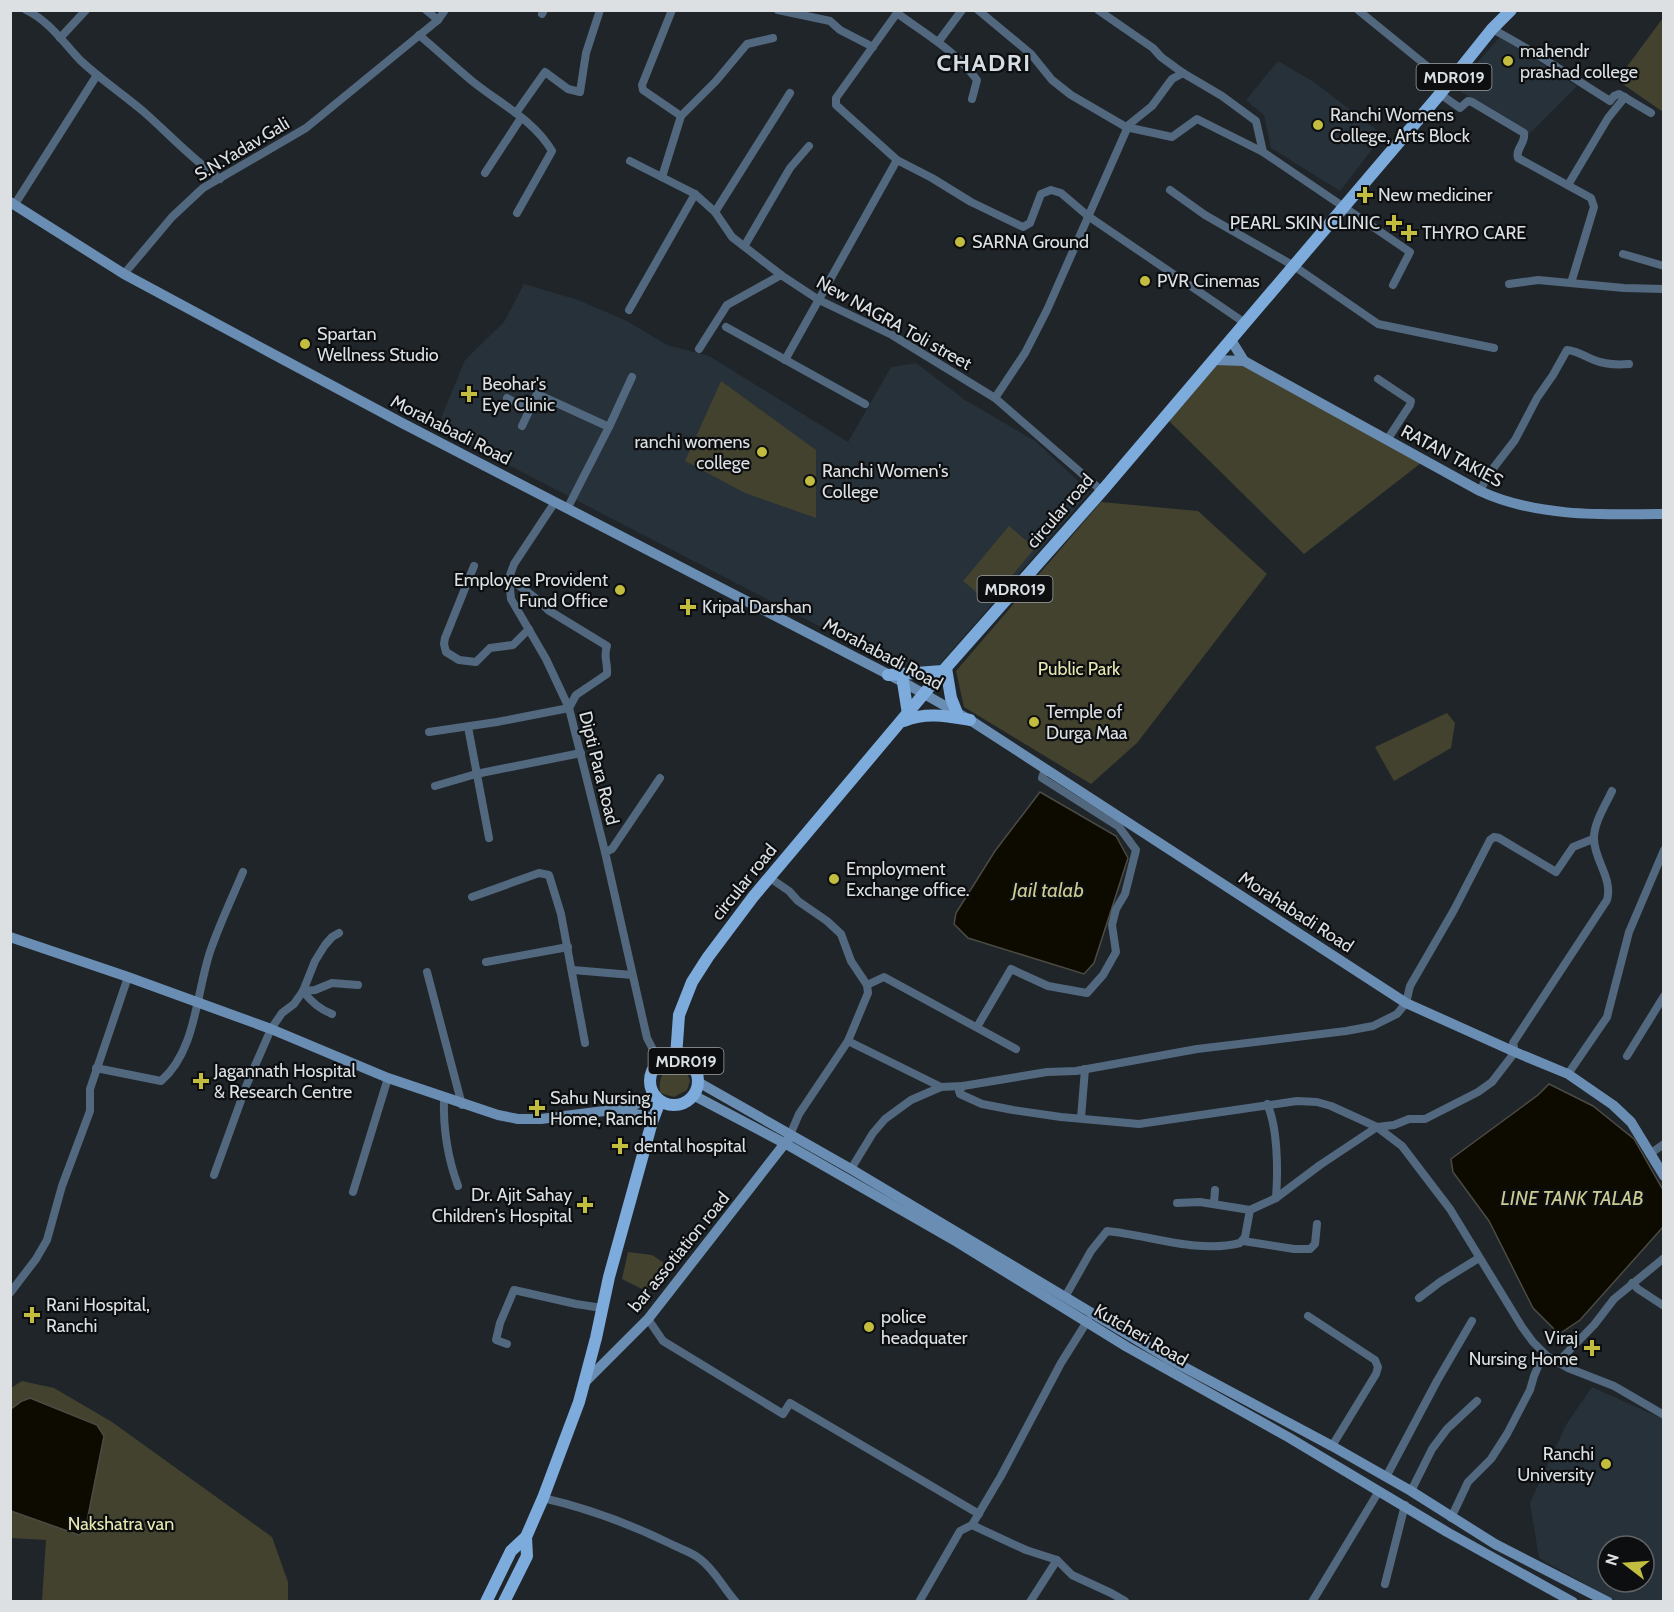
<svg xmlns="http://www.w3.org/2000/svg" width="1674" height="1612" font-family="Cabin,sans-serif">
	<rect width="100%" height="100%" fill="#20252a"/>
	<g fill="#273139" fill-rule="evenodd">
		<polygon points="1500,37 1577,86 1529,134 1455,88"/>
		<polygon points="1278,61 1314,82 1383,135 1340,191 1271,148 1264,115 1246,100"/>
		<polygon points="524,284 578,300 627,321 667,345 709,356 848,442 891,367 916,363 965,400 1035,441 1090,492 938,666 909,667 873,654 437,428 465,360 504,322"/>
		<path d="M1592,1387L1663,1419V1601H1615L1539,1558L1530,1503L1566,1425ZM1608,1546H1644V1582H1608Z"/>
	</g>
	<g fill="#42422e">
		<polygon points="1663,18 1663,112 1617,80"/>
		<polygon points="1214,362 1239,364 1421,463 1304,554 1169,421"/>
		<polygon points="721,381 816,450 816,518 745,493 685,461"/>
		<polygon points="1101,502 1198,511 1267,574 1137,743 1091,784 964,707 956,671"/>
		<polygon points="1009,526 1035,548 989,603 963,581"/>
		<polygon points="1447,713 1455,723 1451,748 1394,781 1375,747"/>
		<path d="M677,1059L683,1062L690,1081L687,1090L674,1097L660,1093C658,1078 664,1067 677,1059Z"/>
		<polygon points="628,1252 652,1255 670,1267 646,1291 622,1279"/>
		<polygon points="22,1381 54,1388 112,1422 272,1537 288,1582 288,1601 42,1601 46,1540 11,1538 11,1388"/>
	</g>
	<g fill="#0d0b00" stroke="#4b4b44" stroke-width="1.5">
		<polygon points="1040,792 1116,836 1128,858 1094,963 1084,974 968,938 954,924 956,913 995,851"/>
		<polygon points="1549,1084 1593,1106 1634,1139 1663,1190 1663,1227 1580,1320 1559,1334 1533,1308 1489,1221 1453,1172 1451,1159 1538,1095"/>
		<polygon points="30,1398 97,1425 104,1436 85,1531 79,1535 11,1511 11,1409 22,1401"/>
	</g>
	<g fill="none" stroke-linecap="round" stroke-linejoin="round">
		<g stroke="#52687f" stroke-width="8">
			<path d="M26,10C49,21 63,42 80,60C100,79 123,94 144,112C170,135 192,159 220,179"/>
			<polyline points="426,10 438,20"/>
			<polyline points="672,10 642,85 643,90 681,116"/>
			<polyline points="778,10 830,21 840,30 873,47"/>
			<polyline points="978,10 1031,54 1052,80 1071,95 1126,127 1152,106 1172,79 1183,73"/>
			<polyline points="1098,10 1153,48 1161,57 1183,73 1222,96 1256,121 1263,152 1410,252 1393,285"/>
			<polyline points="1358,10 1449,84"/>
			<polyline points="542,14 544,10"/>
			<path d="M1492,29C1533,50 1571,77 1610,101L1614,96L1619,94L1651,113"/>
			<path d="M419,35C437,50 454,66 472,81C499,103 534,120 552,151L517,213"/>
			<polyline points="60,38 86,10"/>
			<polyline points="939,41 962,10"/>
			<path d="M1440,94L1460,108L1468,101L1472,102L1524,133C1526,143 1515,149 1518,158L1591,198L1594,207L1571,283"/>
			<polyline points="516,113 545,72 568,89 580,92 586,53 600,10"/>
			<path d="M897,160L836,105V98L897,13C925,34 956,51 977,80L972,99"/>
			<polyline points="630,161 695,194 715,212 732,237 781,275 819,300 892,335 995,398 1102,491"/>
			<polyline points="485,173 521,118"/>
			<polyline points="662,177 681,116 716,81 747,44 773,38"/>
			<polyline points="1568,185 1608,118 1625,97"/>
			<polyline points="1170,190 1205,215 1294,266 1378,324 1494,348"/>
			<polyline points="15,204 97,75"/>
			<polyline points="715,212 790,93"/>
			<polyline points="745,245 790,168 809,146"/>
			<polyline points="1623,254 1664,266"/>
			<polyline points="124,274 172,217 203,188 306,128 438,20 445,10"/>
			<polyline points="1509,284 1538,280 1624,288 1664,289"/>
			<polyline points="629,310 695,194"/>
			<polyline points="726,327 865,404"/>
			<polyline points="699,349 727,305 781,275"/>
			<polyline points="785,360 897,160 932,178 971,202 1023,227 1030,223 1041,194 1051,190 1061,193 1088,216 1245,323"/>
			<polyline points="1378,379 1411,401 1410,405 1387,440"/>
			<polyline points="507,398 529,410"/>
			<polyline points="995,398 1025,353 1047,310 1126,131 1126,127 1172,137 1197,119 1263,152"/>
			<polyline points="522,426 537,394 609,427"/>
			<path d="M1480,491L1488,475L1515,440L1537,398L1553,375L1567,350C1578,351 1584,356 1594,360C1606,365 1617,365 1629,364"/>
			<polyline points="555,502 514,564 509,578 511,599 546,659 569,708 605,852 647,1038 659,1061"/>
			<polyline points="567,509 609,427 632,377"/>
			<polyline points="474,566 445,638 444,644 446,652 459,660 476,662 490,648 513,645 529,629"/>
			<polyline points="468,727 489,838"/>
			<path d="M429,732L497,722L569,708L576,695L607,674C608,663 603,656 607,646L548,610L538,600L509,578"/>
			<polyline points="435,786 476,774 581,753"/>
			<polyline points="605,852 612,849 660,778"/>
			<polyline points="770,878 789,891 798,901 827,921 841,934 851,961 867,985 868,993 848,1041 799,1114 790,1135"/>
			<polyline points="472,897 539,873 549,875 561,914 585,1043"/>
			<polyline points="486,962 568,947"/>
			<polyline points="573,970 632,975"/>
			<polyline points="427,972 462,1105"/>
			<polyline points="867,985 884,977 1016,1049"/>
			<path d="M332,1014C319,1009 311,1002 303,991L315,990L332,983L358,985"/>
			<polyline points="977,1027 1011,969 1048,986 1087,993 1103,975 1116,952 1112,925 1116,909 1125,894 1136,850 1119,827 1042,778 1045,769"/>
			<polyline points="848,1041 941,1087"/>
			<polyline points="1627,1056 1664,996"/>
			<path d="M96,1068L161,1081C197,1050 196,991 211,949C220,923 232,898 243,872"/>
			<polyline points="1568,1074 1607,1017 1629,932 1664,850"/>
			<polyline points="963,1086 959,1091 960,1094 982,1104 1013,1110 1061,1117 1139,1124 1297,1101 1317,1102 1331,1106 1377,1127 1402,1146 1450,1209 1522,1327 1533,1342 1547,1356 1568,1368 1614,1386 1664,1415"/>
			<path d="M444,1098C443,1129 447,1156 458,1186"/>
			<path d="M1267,1104C1278,1127 1278,1172 1276,1198"/>
			<polyline points="1081,1118 1085,1069"/>
			<polyline points="1651,1153 1664,1144"/>
			<polyline points="851,1169 873,1133 885,1119 911,1100 941,1087 963,1086 1047,1072 1076,1071 1197,1049 1346,1031 1373,1026 1397,1014 1406,1003 1410,986 1454,910 1490,840 1494,837 1499,838 1556,872 1573,847 1593,839"/>
			<polyline points="214,1175 247,1084 271,1029 282,1013 294,1004 303,991 315,961 325,945 332,937 339,933"/>
			<polyline points="353,1192 388,1078"/>
			<polyline points="1177,1203 1200,1202 1250,1210"/>
			<polyline points="1214,1203 1215,1190"/>
			<polyline points="1243,1241 1294,1249 1310,1249 1315,1244 1317,1224"/>
			<polyline points="1632,1283 1638,1289 1664,1306"/>
			<polyline points="10,1293 36,1259 47,1240 62,1186 90,1111 90,1089 128,977"/>
			<path d="M1065,1297L1091,1251L1107,1231C1149,1235 1197,1254 1240,1243L1245,1237L1250,1210L1276,1198L1320,1165L1377,1127L1394,1125L1409,1119H1425L1478,1092L1492,1082L1515,1052L1513,1043L1607,900C1613,879 1595,861 1594,840C1593,824 1605,806 1612,791"/>
			<polyline points="1419,1298 1440,1282 1479,1258"/>
			<polyline points="1308,1316 1375,1360 1378,1367 1376,1374 1332,1446"/>
			<polyline points="648,1319 663,1341 783,1414 790,1403 979,1514"/>
			<polyline points="1088,1320 1061,1363 1001,1476 972,1525 1026,1550 1057,1560 1072,1575 1111,1593 1125,1601"/>
			<polyline points="507,1344 496,1340 500,1323 514,1290 576,1304 602,1308"/>
			<polyline points="1557,1363 1594,1325 1614,1299 1664,1258"/>
			<polyline points="1386,1477 1437,1381 1472,1321"/>
			<polyline points="1411,1491 1432,1449 1447,1429 1477,1401"/>
			<path d="M543,1498C587,1508 630,1524 671,1544C680,1549 692,1552 700,1559C715,1570 723,1588 736,1602"/>
			<polyline points="1451,1518 1468,1482 1491,1459 1507,1434 1530,1390 1534,1376 1540,1362 1547,1356"/>
			<polyline points="1385,1584 1405,1505"/>
			<polyline points="919,1602 960,1531 972,1525"/>
			<polyline points="1030,1602 1057,1560"/>
			<polyline points="1312,1602 1379,1491"/>
		</g>
		<g stroke="#6a8eb3" stroke-width="10">
			<polyline points="10,202 124,274 271,353 402,423 903,682 970,720 1406,1003 1515,1052 1568,1074 1613,1105 1631,1122 1664,1176"/>
			<polyline points="1231,340 1244,361"/>
			<path d="M1214,360L1244,361L1480,491C1536,517 1602,515 1664,514"/>
			<polyline points="10,937 128,977 271,1029 388,1078 498,1115 518,1119 541,1119 612,1110 634,1105 654,1095"/>
			<polyline points="698,1082 851,1169 1167,1358 1332,1446 1411,1491 1495,1544 1608,1602"/>
			<polyline points="693,1095 786,1144 957,1242 1127,1347 1288,1437 1447,1532 1573,1602"/>
			<polyline points="618,1111 646,1116 652,1122"/>
			<polyline points="584,1383 648,1319 789,1138"/>
		</g>
		<g stroke="#7dabdc" stroke-width="12">
			<polyline points="946,668 951,698 957,713"/>
			<polyline points="888,675 943,671"/>
			<polyline points="903,682 908,714"/>
			<path d="M904,721C926,712 946,716 970,720"/>
			<polyline points="676,1057 679,1015 692,982 708,957 753,897 943,671 1102,491 1440,94 1492,29 1511,10"/>
			<circle cx="674" cy="1081" r="24"/>
			<polyline points="486,1602 511,1551 526,1537 543,1498 579,1402 596,1338 609,1277 652,1122 660,1101"/>
			<polyline points="504,1602 527,1556 526,1537"/>
		</g>
	</g>
	<g fill="#c2bd3f" stroke="#0c0e10" stroke-width="2">
		<circle cx="1508" cy="61" r="6"/>
		<circle cx="1318" cy="125" r="6"/>
		<path d="M1362 186h6v6h6v6h-6v6h-6v-6h-6v-6h6z"/>
		<path d="M1391 214h6v6h6v6h-6v6h-6v-6h-6v-6h6z"/>
		<path d="M1406 224h6v6h6v6h-6v6h-6v-6h-6v-6h6z"/>
		<circle cx="960" cy="242" r="6"/>
		<circle cx="1145" cy="281" r="6"/>
		<circle cx="305" cy="344" r="6"/>
		<path d="M466 385h6v6h6v6h-6v6h-6v-6h-6v-6h6z"/>
		<circle cx="762" cy="452" r="6"/>
		<circle cx="810" cy="481" r="6"/>
		<circle cx="620" cy="590" r="6"/>
		<path d="M685 598h6v6h6v6h-6v6h-6v-6h-6v-6h6z"/>
		<circle cx="1034" cy="722" r="6"/>
		<circle cx="834" cy="879" r="6"/>
		<path d="M198 1072h6v6h6v6h-6v6h-6v-6h-6v-6h6z"/>
		<path d="M534 1099h6v6h6v6h-6v6h-6v-6h-6v-6h6z"/>
		<path d="M617 1137h6v6h6v6h-6v6h-6v-6h-6v-6h6z"/>
		<path d="M582 1196h6v6h6v6h-6v6h-6v-6h-6v-6h6z"/>
		<path d="M29 1306h6v6h6v6h-6v6h-6v-6h-6v-6h6z"/>
		<circle cx="869" cy="1327" r="6"/>
		<path d="M1589 1339h6v6h6v6h-6v6h-6v-6h-6v-6h6z"/>
		<circle cx="1606" cy="1464" r="6"/>
	</g>
	<g text-anchor="middle" dominant-baseline="central" stroke-width="4.5" stroke-linejoin="round" paint-order="stroke">
		<g fill="#0c0e10" stroke="#9ea1a4" stroke-width="1.5">
			<rect x="1416.5" y="64" width="75" height="26" rx="4.5"/>
			<rect x="977.5" y="576" width="75" height="26" rx="4.5"/>
			<rect x="648.5" y="1048" width="75" height="26" rx="4.5"/>
		</g>
		<g font-size="16" font-weight="bold" fill="#dce0e3">
			<text x="1454" y="77">MDR019</text>
			<text x="1015" y="589">MDR019</text>
			<text x="686" y="1061">MDR019</text>
		</g>
		<g font-size="18" fill="#dce0e3" stroke="#0c0e10" text-anchor="start">
			<text x="1520" y="51">mahendr<tspan x="1520" dy="21">prashad college</tspan></text>
			<text x="1330" y="115">Ranchi Womens<tspan x="1330" dy="21">College, Arts Block</tspan></text>
			<text x="1378" y="195">New mediciner</text>
			<text x="1380" y="223" text-anchor="end">PEARL SKIN CLINIC</text>
			<text x="1422" y="233">THYRO CARE</text>
			<text x="972" y="242">SARNA Ground</text>
			<text x="1157" y="281">PVR Cinemas</text>
			<text x="317" y="334">Spartan<tspan x="317" dy="21">Wellness Studio</tspan></text>
			<text x="482" y="384">Beohar's<tspan x="482" dy="21">Eye Clinic</tspan></text>
			<text x="750" y="442" text-anchor="end">ranchi womens<tspan x="750" dy="21">college</tspan></text>
			<text x="822" y="471">Ranchi Women's<tspan x="822" dy="21">College</tspan></text>
			<text x="608" y="580" text-anchor="end">Employee Provident<tspan x="608" dy="21">Fund Office</tspan></text>
			<text x="702" y="607">Kripal Darshan</text>
			<text x="1046" y="712">Temple of<tspan x="1046" dy="21">Durga Maa</tspan></text>
			<text x="846" y="869">Employment<tspan x="846" dy="21">Exchange office.</tspan></text>
			<text x="214" y="1071">Jagannath Hospital<tspan x="214" dy="21">&amp; Research Centre</tspan></text>
			<text x="550" y="1098">Sahu Nursing<tspan x="550" dy="21">Home, Ranchi</tspan></text>
			<text x="634" y="1146">dental hospital</text>
			<text x="572" y="1195" text-anchor="end">Dr. Ajit Sahay<tspan x="572" dy="21">Children's Hospital</tspan></text>
			<text x="46" y="1305">Rani Hospital,<tspan x="46" dy="21">Ranchi</tspan></text>
			<text x="881" y="1317">police<tspan x="881" dy="21">headquater</tspan></text>
			<text x="1578" y="1338" text-anchor="end">Viraj<tspan x="1578" dy="21">Nursing Home</tspan></text>
			<text x="1594" y="1454" text-anchor="end">Ranchi<tspan x="1594" dy="21">University</tspan></text>
		</g>
		<g font-size="18" fill="#dce0e3" stroke="#0c0e10">
			<text transform="translate(242 149) rotate(-31)">S.N.Yadav.Gali</text>
			<text transform="translate(894 323) rotate(29)">New NAGRA Toli street</text>
			<text transform="translate(451 430) rotate(27)">Morahabadi Road</text>
			<text transform="translate(1452 456) rotate(28)">RATAN TAKIES</text>
			<text transform="translate(1060 511) rotate(-49)">circular road</text>
			<text transform="translate(883 654) rotate(28)">Morahabadi Road</text>
			<text transform="translate(599 768) rotate(76)">Dipti Para Road</text>
			<text transform="translate(744 882) rotate(-51)">circular road</text>
			<text transform="translate(1296 912) rotate(33)">Morahabadi Road</text>
			<text transform="translate(679 1252) rotate(-51)">bar assotiation road</text>
			<text transform="translate(1141 1335) rotate(30)">Kutcheri Road</text>
		</g>
		<g font-size="18" fill="#e9e8b1" stroke="#0c0e10">
			<text x="1079" y="669">Public Park</text>
			<text x="121" y="1524">Nakshatra van</text>
		</g>
		<g font-size="20" font-style="italic" fill="#cccb94" stroke="#0c0e10">
			<text x="1048" y="890">Jail talab</text>
			<text x="1572" y="1198">LINE TANK TALAB</text>
		</g>
		<g font-size="24" font-weight="bold" letter-spacing="1.5" fill="#d6dde4" stroke="#0c0e10">
			<text x="984" y="62">CHADRI</text>
		</g>
	</g>
	<rect width="1674" height="1612" fill="none" stroke="#dce0e3" stroke-width="24"/>
	<g transform="translate(1626 1564) rotate(287)"><circle r="28" fill="#0c0e10" stroke="#5f6264" stroke-width="1.5"/>
	<path d="M0-4.5L10 22L0 15L-10 22Z" fill="#c2bd3f"/>
	<text y="-9" font-size="16" font-weight="bold" text-anchor="middle" fill="#dce0e3">N</text>
	</g>
</svg>
